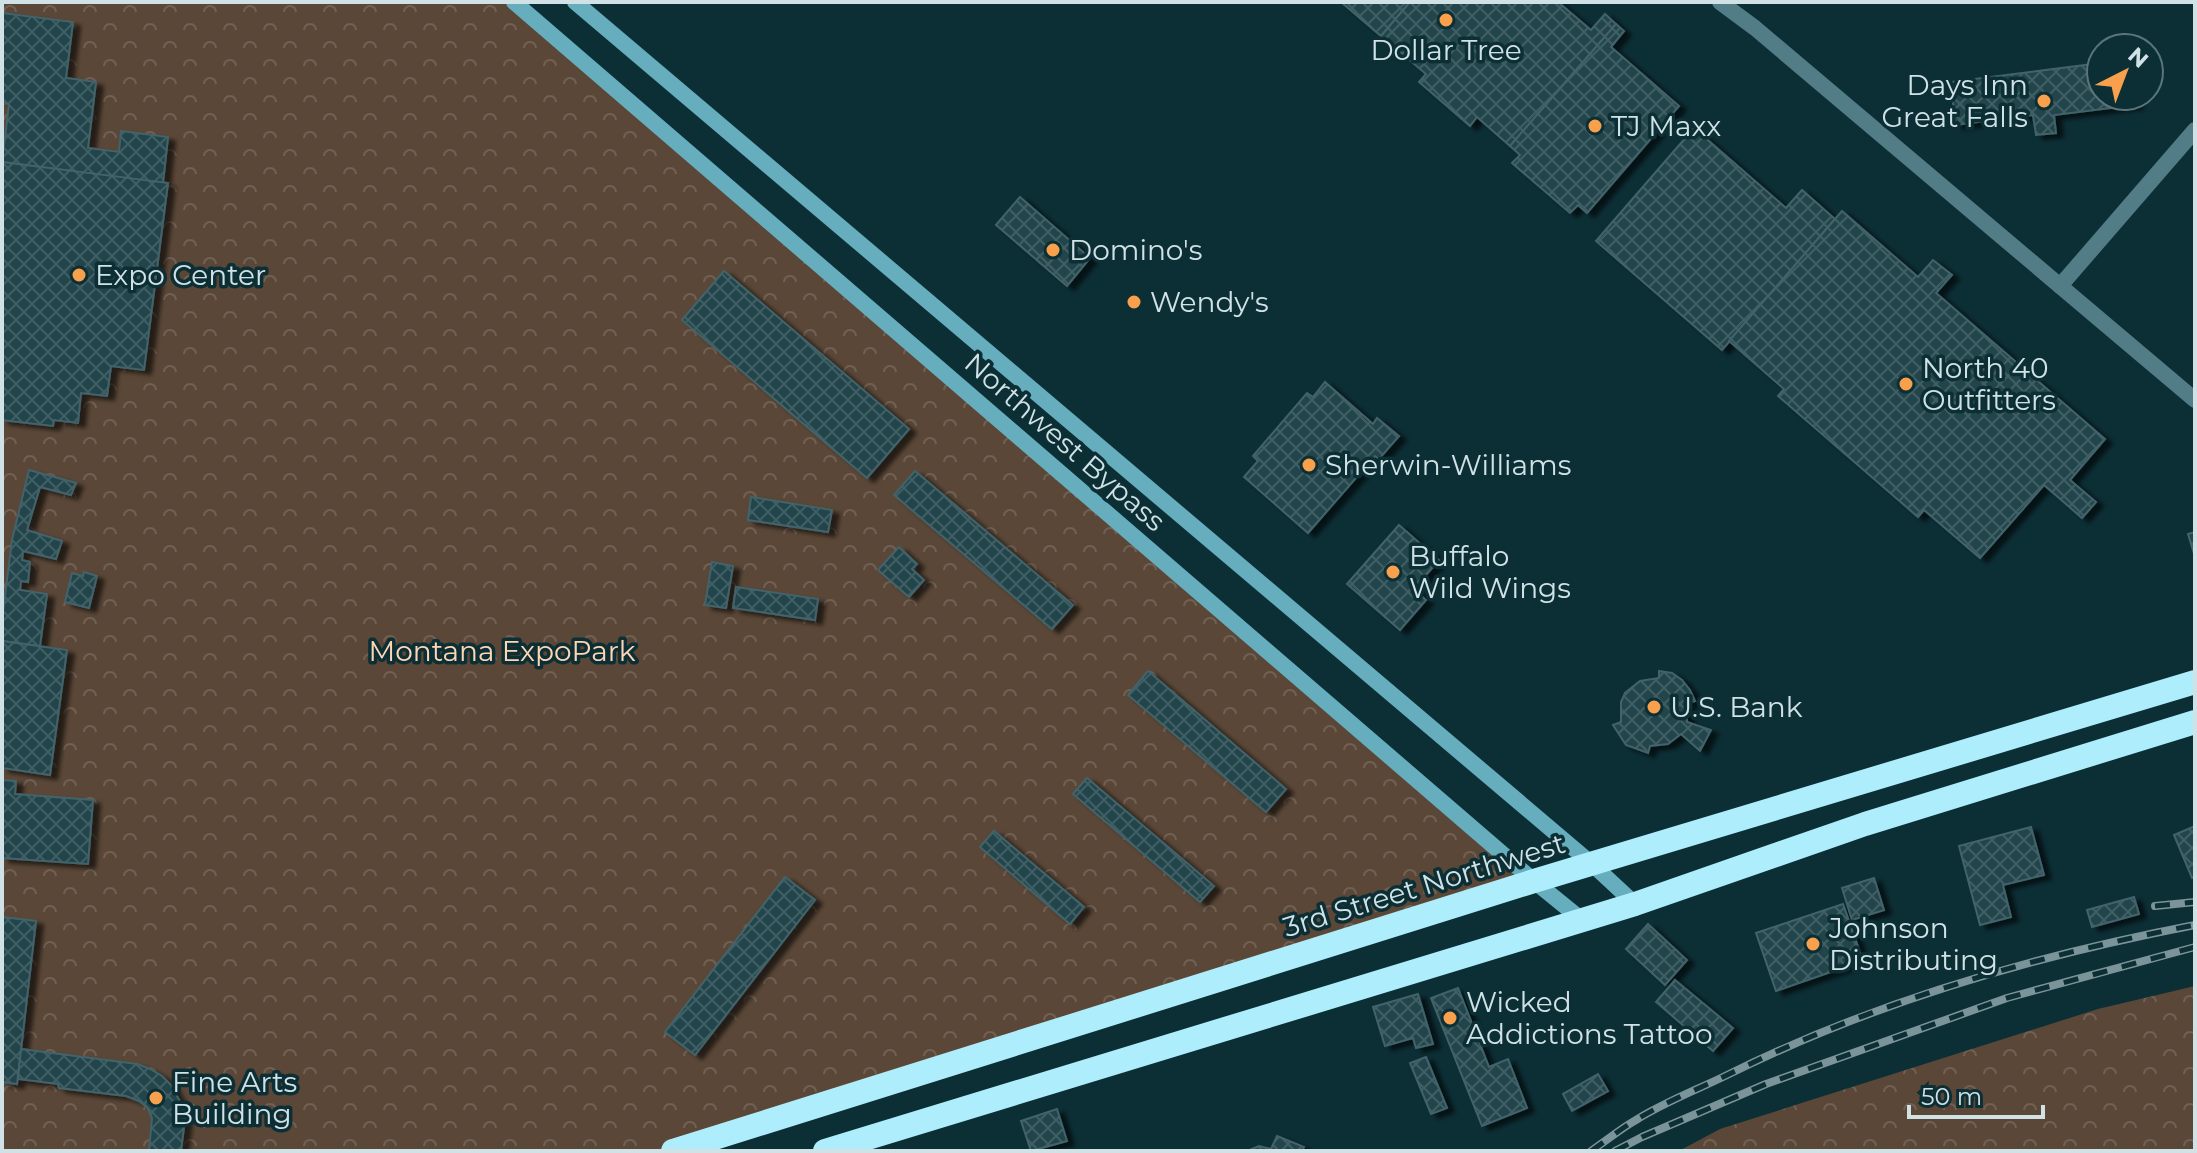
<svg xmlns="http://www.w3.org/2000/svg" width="2197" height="1153" font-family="Montserrat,sans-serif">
	<defs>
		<pattern id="park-crowns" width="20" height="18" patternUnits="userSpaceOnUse" patternTransform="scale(2)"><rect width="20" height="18" fill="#5a4737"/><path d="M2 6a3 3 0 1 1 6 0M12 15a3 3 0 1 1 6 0" fill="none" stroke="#716154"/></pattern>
		<pattern id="building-cross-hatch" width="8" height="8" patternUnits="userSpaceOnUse" patternTransform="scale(2)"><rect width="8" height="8" fill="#22444b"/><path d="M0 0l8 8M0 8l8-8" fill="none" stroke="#415f65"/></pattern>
		<filter id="shadow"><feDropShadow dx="7" dy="4" stdDeviation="2" flood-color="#0009"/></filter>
	</defs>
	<rect width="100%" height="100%" fill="#0c2e35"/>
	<g fill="url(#park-crowns)">
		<polygon points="2,2 514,2 1534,881 670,1151 2,1151"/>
		<polygon points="2195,986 2195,1151 1679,1151 1720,1129 2098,1009"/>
	</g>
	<g fill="url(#building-cross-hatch)" stroke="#42636b" stroke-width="2" filter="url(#shadow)">
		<polygon points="1341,2 1410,2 1381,36"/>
		<polygon points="1410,2 1558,2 1591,30 1605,14 1616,24 1510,146 1477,117 1470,126 1419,82 1426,74 1381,36"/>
		<polygon points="2,13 73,22 66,78 96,82 88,148 119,152 121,131 168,137 163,183 2,162 9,104 2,103"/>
		<polygon points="1616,24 1624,31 1611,47 1679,106 1587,213 1578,205 1570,213 1512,163 1520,155 1510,146"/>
		<polygon points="2101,63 2101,96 2134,96 2136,105 2054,115 2056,133 2036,135 2033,115 1956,125 1950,82"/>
		<polygon points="1694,128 1786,208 1802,190 1835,219 1722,350 1596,241"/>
		<polygon points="2,162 168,183 144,370 111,366 107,396 81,393 78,423 54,420 53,426 2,420"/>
		<polygon points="1020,197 1090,258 1067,286 996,225"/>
		<polygon points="1842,211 1918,277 1933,260 1952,275 1936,293 2105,439 2070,480 2096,502 2082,518 2044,485 1980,558 1924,510 1918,517 1778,396 1784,389 1729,341"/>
		<polygon points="724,271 909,429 867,478 682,320"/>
		<polygon points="1325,382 1373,424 1377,418 1399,436 1379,459 1375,456 1308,533 1244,477 1258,461 1253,456 1307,393 1313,397"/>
		<polygon points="29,470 76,483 71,495 40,487 27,530 62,541 56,559 23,551 22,560 30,562 28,582 21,581 20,590 47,594 40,646 2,641 2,620 12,540"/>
		<polygon points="915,471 1073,605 1052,629 894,495"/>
		<polygon points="751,497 832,510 828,532 748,520"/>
		<polygon points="1399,525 1439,560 1414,589 1426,600 1400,630 1347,584"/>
		<polygon points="2195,532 2195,557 2188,534"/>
		<polygon points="899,547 917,564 912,569 924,580 909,597 878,570"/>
		<polygon points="712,562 733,566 726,608 705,605"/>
		<polygon points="84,572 97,576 89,608 65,602 72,573 83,576"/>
		<polygon points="736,587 818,599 815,620 733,608"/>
		<polygon points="2,641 67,650 50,775 2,768"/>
		<polygon points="1148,671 1286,789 1266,812 1128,695"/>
		<polygon points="1659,671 1672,673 1682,680 1690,690 1695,701 1687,703 1687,722 1711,730 1700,751 1681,734 1668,744 1650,746 1648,753 1626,745 1613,725 1621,722 1621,702 1625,693 1640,681 1659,678"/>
		<polygon points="1087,778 1214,886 1200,902 1073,794"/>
		<polygon points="2,780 16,781 15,794 93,800 88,864 2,858"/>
		<polygon points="2195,826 2195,879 2194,877 2192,878 2174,835"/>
		<polygon points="2031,827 2044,875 2003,885 2011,917 1980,925 1959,846"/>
		<polygon points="994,831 1084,907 1070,924 980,847"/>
		<polygon points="785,877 815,900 695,1055 665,1032"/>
		<polygon points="1874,878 1884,910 1852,920 1842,888"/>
		<polygon points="2134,897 2139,914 2092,927 2087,910"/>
		<polygon points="1843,904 1863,961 1776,991 1756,933"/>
		<polygon points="2,917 36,921 17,1084 2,1082"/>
		<polygon points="1648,924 1687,960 1665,985 1626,949"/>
		<polygon points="1675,980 1733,1028 1713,1051 1656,1002"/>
		<polygon points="1458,988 1489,1067 1508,1059 1527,1108 1482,1126 1431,998"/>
		<polygon points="1418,994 1433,1044 1416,1048 1413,1038 1385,1046 1373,1007"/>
		<polygon points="21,1049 137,1064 150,1069 162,1076 171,1085 183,1107 185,1119 181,1151 149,1151 152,1118 147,1107 139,1101 126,1096 59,1088 58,1084 18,1079"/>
		<polygon points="1426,1057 1447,1108 1431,1114 1410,1063"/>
		<polygon points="1598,1074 1608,1091 1572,1111 1563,1094"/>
		<polygon points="1057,1109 1067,1141 1031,1151 1021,1121"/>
		<polygon points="1277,1136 1304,1147 1302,1151 1247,1151 1259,1146 1271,1149"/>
	</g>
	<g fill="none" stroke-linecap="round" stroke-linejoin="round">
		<g stroke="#527d87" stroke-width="16">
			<polyline points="1720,2 1755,28 2195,400"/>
			<polyline points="2060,286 2195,130"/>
		</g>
		<g stroke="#66adbd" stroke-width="16">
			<polyline points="514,2 1534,881 1582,920"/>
			<polyline points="575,2 1592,864 1635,904"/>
		</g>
		<g stroke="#aeedfb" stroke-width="24">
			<polyline points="673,1151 1534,881 2195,682"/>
			<polyline points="825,1151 1635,904 1865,824 2195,722"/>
		</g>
		<g stroke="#7b9499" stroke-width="8">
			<g id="rail">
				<polyline points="2155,906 2195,902"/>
				<path d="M1591,1151C1606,1141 1620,1129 1636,1120C1663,1103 1694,1091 1723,1077C1871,1003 2033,956 2195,925"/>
				<polyline points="1615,1151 1642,1137 1766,1084 2007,998 2195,947"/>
			</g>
		</g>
		<use href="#rail" stroke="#0c2e35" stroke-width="5" stroke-dasharray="15" stroke-linecap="butt"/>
	</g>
	<g fill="#f9a04c" stroke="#0c2e35" stroke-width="3">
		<circle cx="1446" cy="20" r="8"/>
		<circle cx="2044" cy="101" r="8"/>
		<circle cx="1595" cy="126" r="8"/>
		<circle cx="1053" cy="250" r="8"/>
		<circle cx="79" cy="275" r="8"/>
		<circle cx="1134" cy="302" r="8"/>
		<circle cx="1906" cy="384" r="8"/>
		<circle cx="1309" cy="465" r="8"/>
		<circle cx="1393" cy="572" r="8"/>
		<circle cx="1654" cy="707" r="8"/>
		<circle cx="1813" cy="944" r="8"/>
		<circle cx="1450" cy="1018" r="8"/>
		<circle cx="156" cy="1098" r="8"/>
	</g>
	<g text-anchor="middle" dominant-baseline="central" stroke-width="7" stroke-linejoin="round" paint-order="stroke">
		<g font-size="28" fill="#d0e2e6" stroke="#0c2e35" text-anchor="start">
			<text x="1446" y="50" text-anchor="middle">Dollar Tree</text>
			<text x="2028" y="85" text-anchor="end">Days Inn<tspan x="2028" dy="32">Great Falls</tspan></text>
			<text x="1611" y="126">TJ Maxx</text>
			<text x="1069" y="250">Domino's</text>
			<text x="95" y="275">Expo Center</text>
			<text x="1150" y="302">Wendy's</text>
			<text x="1922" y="368">North 40<tspan x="1922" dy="32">Outfitters</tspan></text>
			<text x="1325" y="465">Sherwin-Williams</text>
			<text x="1409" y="556">Buffalo<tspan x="1409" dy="32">Wild Wings</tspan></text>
			<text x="1670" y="707">U.S. Bank</text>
			<text x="1829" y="928">Johnson<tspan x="1829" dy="32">Distributing</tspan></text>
			<text x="1466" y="1002">Wicked<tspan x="1466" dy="32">Addictions Tattoo</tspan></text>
			<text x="172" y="1082">Fine Arts<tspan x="172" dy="32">Building</tspan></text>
		</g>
		<g font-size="28" fill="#d0e2e6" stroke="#0c2e35">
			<text transform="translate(1065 442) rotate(41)">Northwest Bypass</text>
			<text transform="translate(1424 885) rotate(-17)">3rd Street Northwest</text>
		</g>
		<g font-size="28" fill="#ffd6b4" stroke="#0c2e35">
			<text x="502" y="651">Montana ExpoPark</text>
		</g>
	</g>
	<rect width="2197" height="1153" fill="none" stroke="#d0e2e6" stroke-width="8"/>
	<g transform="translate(2125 72) rotate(42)"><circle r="38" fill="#0c2e35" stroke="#5a767c" stroke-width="2"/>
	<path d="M0-6L14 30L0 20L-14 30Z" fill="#f9a04c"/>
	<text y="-12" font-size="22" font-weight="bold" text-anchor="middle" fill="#d0e2e6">N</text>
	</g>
	<path d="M1909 1105v12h134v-12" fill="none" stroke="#d0e2e6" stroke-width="4"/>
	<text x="1921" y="1105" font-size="24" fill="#d0e2e6" stroke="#0c2e35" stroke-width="6" paint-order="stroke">50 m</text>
</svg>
